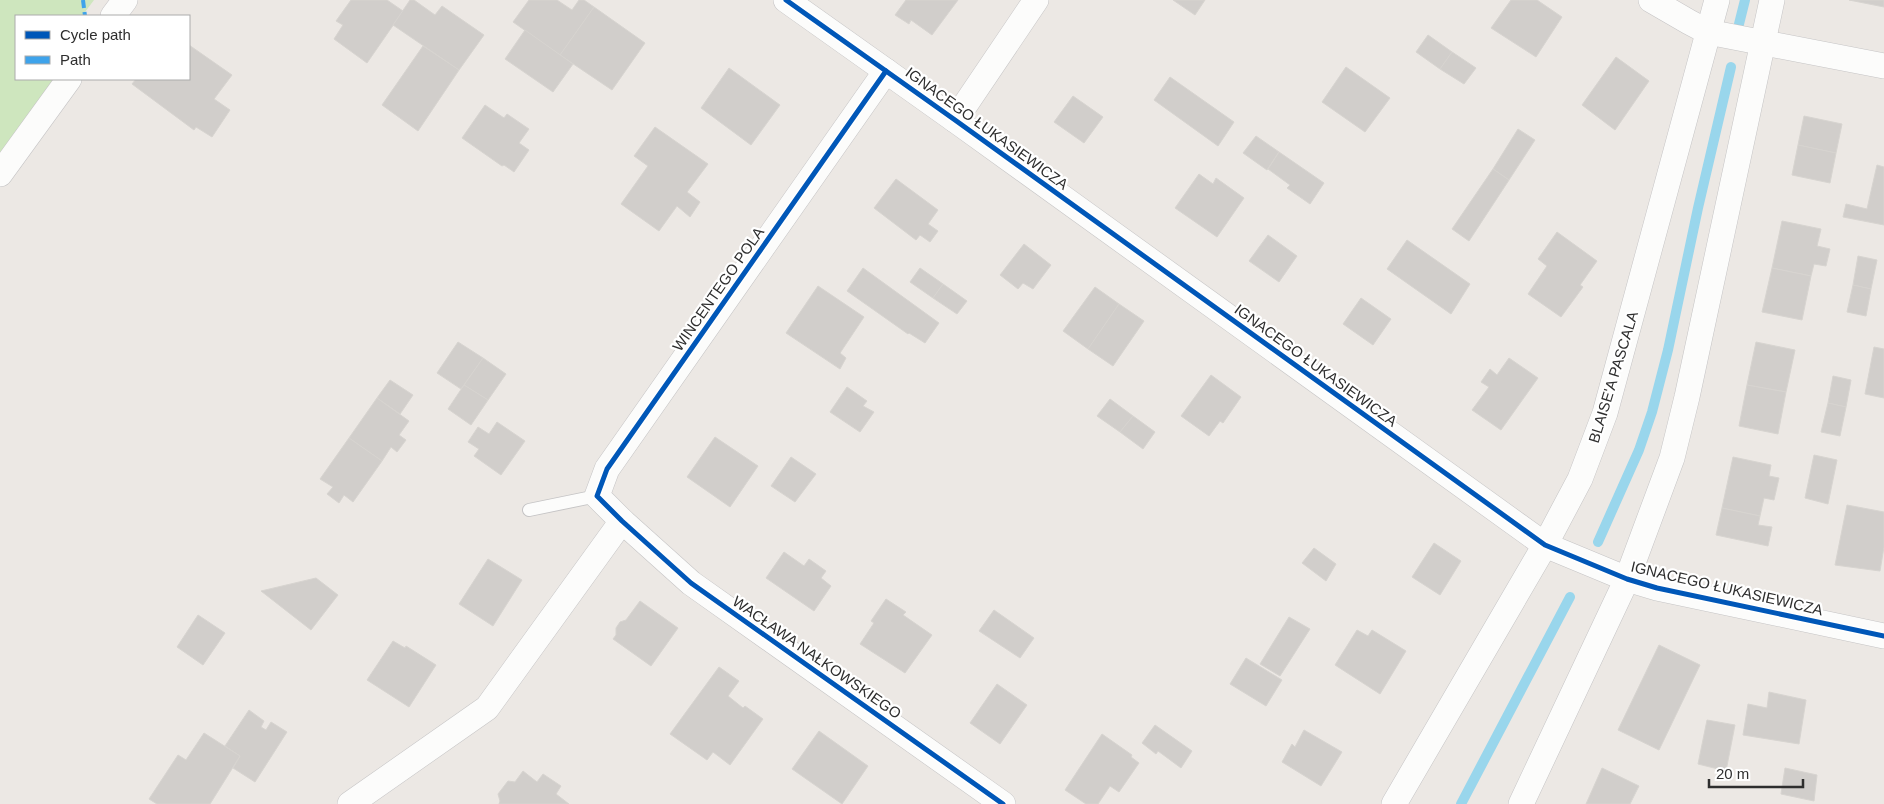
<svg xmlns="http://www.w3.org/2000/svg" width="1884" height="804" font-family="Helvetica,sans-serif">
	<rect width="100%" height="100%" fill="#ece8e4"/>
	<polygon fill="#cee6be" points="0,0 94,0 85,12 85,16 16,16 16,79 69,79 0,174"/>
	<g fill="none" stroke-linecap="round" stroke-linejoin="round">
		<g stroke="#99d6ec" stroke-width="10">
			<polyline points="1739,24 1745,0"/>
			<polyline points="1598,542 1639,450 1652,412 1668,350 1698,208 1731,67"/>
			<polyline points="1461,804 1570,597"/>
		</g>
	</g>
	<g fill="#d1cecb" stroke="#d7d4d0">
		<polygon points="351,0 387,0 403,11 367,63 334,39 343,25 336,21"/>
		<polygon points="410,0 414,0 435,15 442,6 484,35 459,70 393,25"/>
		<polygon points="529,0 557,0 572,10 579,0 584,0 594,7 560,55 513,22"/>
		<polygon points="906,0 958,0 932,35 911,20 909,24 895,15"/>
		<polygon points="1173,0 1205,0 1195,15"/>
		<polygon points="1511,0 1537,0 1562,17 1536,57 1491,28"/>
		<polygon points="1849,0 1884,0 1884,7"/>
		<polygon points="594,7 645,43 612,90 560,55"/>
		<polygon points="525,30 573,64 553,92 505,59"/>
		<polygon points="1428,35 1452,52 1440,69 1416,52"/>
		<polygon points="189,45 232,75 214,99 230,110 212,137 196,127 194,130 132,84 136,79 189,79"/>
		<polygon points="423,46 459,70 418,131 382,105"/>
		<polygon points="1452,52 1476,68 1464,84 1440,69"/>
		<polygon points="1616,57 1649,81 1615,130 1582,105"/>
		<polygon points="1346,67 1390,98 1365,132 1322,102"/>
		<polygon points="729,68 780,105 751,145 701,108"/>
		<polygon points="1170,77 1234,122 1218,146 1154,100"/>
		<polygon points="1073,96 1103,117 1084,143 1054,122"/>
		<polygon points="485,105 504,118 507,114 529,129 519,143 529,150 514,172 504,165 502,166 462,138"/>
		<polygon points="1804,116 1842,124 1836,153 1798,145"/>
		<polygon points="655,127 708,164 687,192 700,202 690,217 677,206 659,231 621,204 648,166 634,156"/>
		<polygon points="1518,129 1535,140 1509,180 1493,169"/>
		<polygon points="1256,136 1279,152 1267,170 1243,153"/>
		<polygon points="1798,145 1836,153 1830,183 1792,175"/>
		<polygon points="1279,152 1324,183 1310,204 1287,188 1290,185 1268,169"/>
		<polygon points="1877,165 1884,167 1884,225 1843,217 1846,204 1867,209"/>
		<polygon points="1493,169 1509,180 1469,241 1452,229"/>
		<polygon points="1199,174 1213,184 1216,178 1244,198 1217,237 1175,208"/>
		<polygon points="896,179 938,210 928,224 938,231 930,242 920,235 916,240 874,208"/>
		<polygon points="1782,221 1821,229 1817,246 1830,249 1826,266 1814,264 1811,276 1772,268"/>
		<polygon points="1557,232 1597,261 1580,285 1583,287 1561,317 1528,294 1547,266 1538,259"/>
		<polygon points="1268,235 1297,256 1279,282 1249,261"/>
		<polygon points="1407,240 1470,284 1451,314 1387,269"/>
		<polygon points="1024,244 1051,265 1033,289 1023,283 1018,289 1000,275"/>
		<polygon points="1858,256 1877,260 1871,289 1853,285"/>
		<polygon points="863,268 939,323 925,343 909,333 908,334 847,291"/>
		<polygon points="920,268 943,284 933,298 910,282"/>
		<polygon points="1772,268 1811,276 1802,320 1762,312"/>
		<polygon points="943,284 967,301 957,314 933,298"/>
		<polygon points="1853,285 1871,289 1866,316 1847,312"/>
		<polygon points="818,286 864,317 840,353 846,358 840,369 786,333"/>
		<polygon points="1095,287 1119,304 1088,349 1063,331"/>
		<polygon points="1361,298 1391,319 1373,345 1343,324"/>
		<polygon points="1119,304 1144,321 1113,366 1088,349"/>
		<polygon points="458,342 483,358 461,389 437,373"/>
		<polygon points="1756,342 1795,350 1786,392 1747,385"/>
		<polygon points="1874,347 1884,349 1884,398 1865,394"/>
		<polygon points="483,358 506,374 488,400 464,385"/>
		<polygon points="1509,358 1538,378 1501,430 1472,410 1489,387 1481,382 1490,369 1497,375"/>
		<polygon points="1211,375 1241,397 1223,423 1220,421 1209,436 1181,416"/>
		<polygon points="1833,376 1851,380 1846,407 1828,403"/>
		<polygon points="390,380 413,395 400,414 377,398"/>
		<polygon points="464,385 488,400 471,425 448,409"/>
		<polygon points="1747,385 1786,392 1778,434 1739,426"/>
		<polygon points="847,387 867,401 863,406 874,412 860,432 830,412"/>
		<polygon points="377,398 409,421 399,435 406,440 397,452 391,447 382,461 349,438"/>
		<polygon points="1110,399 1133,416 1120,432 1097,416"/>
		<polygon points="1828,403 1846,407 1840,436 1821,432"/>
		<polygon points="1133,416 1155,432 1143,449 1120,432"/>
		<polygon points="497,422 525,441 501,475 474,456 479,449 468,442 478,427 489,434"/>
		<polygon points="715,437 758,466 730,507 687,477"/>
		<polygon points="349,438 382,461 353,502 344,495 339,503 327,494 333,487 320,479"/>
		<polygon points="1814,455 1837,460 1828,504 1805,498"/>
		<polygon points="791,457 816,474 795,502 771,486"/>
		<polygon points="1733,457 1771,465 1769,476 1779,478 1774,500 1764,498 1760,516 1722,508"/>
		<polygon points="1847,505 1884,512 1884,547 1880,571 1835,565"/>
		<polygon points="1722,508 1760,516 1758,525 1772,527 1768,546 1716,535"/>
		<polygon points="1434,543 1461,561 1440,595 1412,577"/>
		<polygon points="1314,548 1336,564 1326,581 1302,563"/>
		<polygon points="784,552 804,566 809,559 826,571 821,578 831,586 814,611 766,578"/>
		<polygon points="488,559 522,580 493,626 459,604"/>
		<polygon points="316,578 338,595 311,630 261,591"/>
		<polygon points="886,599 906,612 903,615 932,635 905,673 860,644 874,623 871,621"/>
		<polygon points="640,601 678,628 651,666 613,639 616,635 616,628 620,622 626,620"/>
		<polygon points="994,610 1034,638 1020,658 979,631"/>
		<polygon points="198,615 225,633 203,665 177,647"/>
		<polygon points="1289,617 1310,629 1280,676 1260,664"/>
		<polygon points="1357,630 1368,636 1372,630 1406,651 1380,694 1335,665"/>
		<polygon points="393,641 405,648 406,646 436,665 409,707 367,680"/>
		<polygon points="1659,645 1700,665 1659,750 1618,730"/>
		<polygon points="1246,658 1282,680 1266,706 1230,684"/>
		<polygon points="719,667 739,681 728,696 743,708 745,706 763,719 730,765 713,752 707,760 670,734"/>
		<polygon points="997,684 1027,705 1000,744 970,723"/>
		<polygon points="1769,692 1806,700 1799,744 1743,735 1748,704 1767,708"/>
		<polygon points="249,710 264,721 261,727 266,730 271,722 287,732 255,782 233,768 240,756 225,746"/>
		<polygon points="1707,720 1735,725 1726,771 1698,764"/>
		<polygon points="1155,725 1192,751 1181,768 1158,751 1156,754 1142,743"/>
		<polygon points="1304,730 1342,752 1321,786 1282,762 1292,744 1295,747"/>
		<polygon points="819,731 868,766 842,804 792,769"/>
		<polygon points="204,733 240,756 210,804 157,804 149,799 178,755 186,760"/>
		<polygon points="1102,734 1132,755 1131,757 1139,763 1119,792 1110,786 1098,804 1086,804 1065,790"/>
		<polygon points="1602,768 1639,786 1630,804 1586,804"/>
		<polygon points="1785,768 1817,775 1814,801 1781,794"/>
		<polygon points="523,771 537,782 543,774 561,786 556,794 569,804 499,804 500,801 498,794 508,781 515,782"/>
	</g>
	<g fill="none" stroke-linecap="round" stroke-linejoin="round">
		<g stroke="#c5c4c5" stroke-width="14">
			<polyline id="service" points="529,510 597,496"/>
		</g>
		<g stroke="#c5c4c5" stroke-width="26">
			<g id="minor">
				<polyline points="786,0 955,120 1545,545 1627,579 1657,588 1884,636"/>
				<polyline points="1651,0 1689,22 1708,32 1884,66"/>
				<polyline points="113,16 125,0"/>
				<polyline points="886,71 607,469 597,496 622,521 691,583 1003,804"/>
				<polyline points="955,120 1036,0"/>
				<polyline points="0,174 69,79"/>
				<polyline points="350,804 487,708 622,521"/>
				<polyline points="1394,804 1545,545 1580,479 1605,413 1717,0"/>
				<polyline points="1521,804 1627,579 1672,458 1687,397 1772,0"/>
			</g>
		</g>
		<use href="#service" stroke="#fcfcfb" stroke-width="12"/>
		<use href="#minor" stroke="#fcfcfb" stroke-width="25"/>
		<polyline stroke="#3ea3eb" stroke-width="4" stroke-dasharray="8 4" stroke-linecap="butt" points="83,0 85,16"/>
		<g stroke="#fff" stroke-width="8">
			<g id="cycleway">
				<polyline points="786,0 955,120 1545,545 1627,579 1657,588 1884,636"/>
				<polyline points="886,71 607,469 597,496 622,521 691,583 1003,804"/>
			</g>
		</g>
		<use href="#cycleway" stroke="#0057b8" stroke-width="5"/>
	</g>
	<g text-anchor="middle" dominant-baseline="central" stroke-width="4.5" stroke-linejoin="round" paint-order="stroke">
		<g font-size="15" fill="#2e2e2e" stroke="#fff">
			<text transform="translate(987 128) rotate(36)">IGNACEGO ŁUKASIEWICZA</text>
			<text transform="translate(718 289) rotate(-55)">WINCENTEGO POLA</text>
			<text transform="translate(1316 365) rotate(36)">IGNACEGO ŁUKASIEWICZA</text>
			<text transform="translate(1613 377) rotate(-73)">BLAISE'A PASCALA</text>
			<text transform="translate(1727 588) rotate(13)">IGNACEGO ŁUKASIEWICZA</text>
			<text transform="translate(817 657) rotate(35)">WACŁAWA NAŁKOWSKIEGO</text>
		</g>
	</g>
	<rect x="15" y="15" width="175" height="65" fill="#ffffff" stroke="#ababab"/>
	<rect x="25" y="31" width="25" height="8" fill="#0057b8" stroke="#ababab"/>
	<text x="60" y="40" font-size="15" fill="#2e2e2e">Cycle path</text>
	<rect x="25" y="56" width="25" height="8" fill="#3ea3eb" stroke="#ababab"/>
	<text x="60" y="65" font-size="15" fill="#2e2e2e">Path</text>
	<path d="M1709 779v8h94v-8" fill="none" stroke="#2e2e2e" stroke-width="2.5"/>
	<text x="1716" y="779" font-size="15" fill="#2e2e2e" stroke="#ffffff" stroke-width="4" paint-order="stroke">20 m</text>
</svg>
